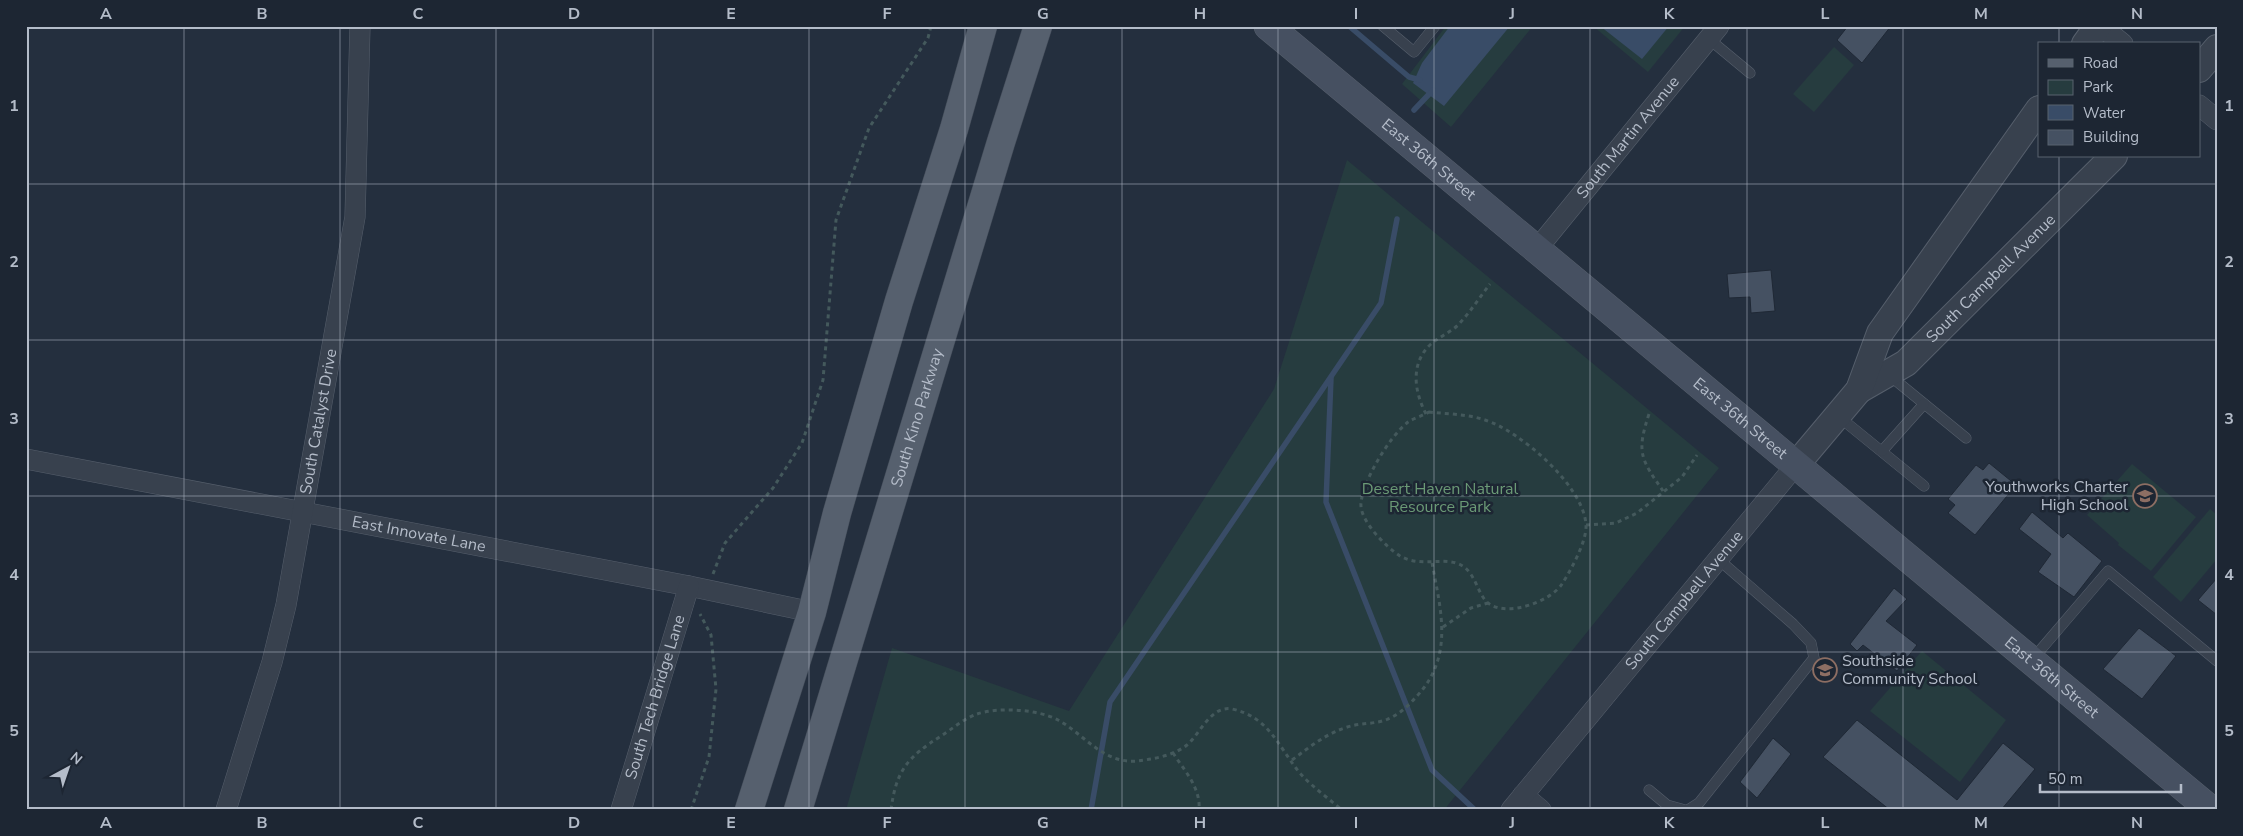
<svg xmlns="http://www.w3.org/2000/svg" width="2243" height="836" font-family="'Nunito Sans',sans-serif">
	<rect width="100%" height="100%" fill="#242f3e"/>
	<g fill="#263c3f">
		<polygon points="1446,26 1533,26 1451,127 1402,84"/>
		<polygon points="1593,26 1685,26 1648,72"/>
		<polygon points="1834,47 1854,65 1814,112 1793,94"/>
		<polygon points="1347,160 1719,468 1444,810 846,810 892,648 1069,711 1274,389"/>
		<polygon points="2132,464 2196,517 2151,571 2118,545 2119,543 2087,515"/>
		<polygon points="2210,509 2217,515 2217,559 2181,602 2153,577"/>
		<polygon points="1922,651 2006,720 1960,782 1870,711"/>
	</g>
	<g fill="#394c67">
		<polygon points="1450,26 1510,26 1444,106 1413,83 1422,63"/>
		<polygon points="1600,26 1669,26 1642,59"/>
	</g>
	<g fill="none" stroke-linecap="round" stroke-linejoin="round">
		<g stroke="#394c67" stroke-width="5.5">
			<polyline points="1349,26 1409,77 1420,80"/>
			<polyline points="1414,110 1433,90"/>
			<polyline points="1331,378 1326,502 1432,770 1475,810"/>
			<polyline points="1091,810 1110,702 1381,303 1397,219"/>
		</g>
	</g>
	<g fill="#455162" stroke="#1f2835">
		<polygon points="1848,26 1891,26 1862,63 1837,40"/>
		<polygon points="1771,270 1775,311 1751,313 1750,297 1729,298 1727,274"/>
		<polygon points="1989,463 2016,485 1975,535 1948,513 1955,505 1948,499 1976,465 1983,470"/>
		<polygon points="2032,512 2063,538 2068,533 2102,561 2074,597 2038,572 2051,554 2019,529"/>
		<polygon points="2217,578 2217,615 2198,600"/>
		<polygon points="1894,588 1907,599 1886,621 1917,645 1897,671 1863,645 1857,651 1850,644"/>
		<polygon points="2139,628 2176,656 2142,699 2103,669"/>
		<polygon points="1857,720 1957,800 2003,743 2035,769 2001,810 1890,810 1823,757"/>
		<polygon points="1773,738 1791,754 1757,798 1740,782"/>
	</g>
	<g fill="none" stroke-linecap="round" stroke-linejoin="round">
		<g stroke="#565f6c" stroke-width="11">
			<g id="service">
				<polyline points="1383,26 1414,52 1435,26"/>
				<polyline points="1709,39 1750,73"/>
				<polyline points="1889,375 1966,438"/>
				<polyline points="1838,416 1924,486"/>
				<polyline points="1882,451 1924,404"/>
				<polyline points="2031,661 2108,571 2217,661"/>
				<polyline points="1649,790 1667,805 1685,810"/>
				<polyline points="1688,810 1699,803 1814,658 1811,643 1793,624 1718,559"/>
			</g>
		</g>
		<g stroke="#565f6c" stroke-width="21">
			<g id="minor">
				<polyline points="2101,26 2123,44"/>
				<polyline points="2199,105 2217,120"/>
				<path id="s1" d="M1537,249L1719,26"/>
				<path id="s2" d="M26,459L689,586L812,612"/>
				<polyline points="1523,795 1541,810"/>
				<path id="s3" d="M226,810L272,662L286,605L355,217L360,26"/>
				<path id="s4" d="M621,810L689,586"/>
				<path id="s5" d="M1511,810L1795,466"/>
			</g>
		</g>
		<g stroke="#565f6c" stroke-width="28">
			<g id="tertiary">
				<polyline points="2085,44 2098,26"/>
				<polyline points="2199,69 2217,48"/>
				<path id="s6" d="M1859,390L1906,363L2114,156"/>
				<polyline points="1795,466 1859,390 1880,333 2039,109"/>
			</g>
		</g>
		<g stroke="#565f6c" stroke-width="29">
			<g id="secondary">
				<path id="s7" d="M1268,26L2211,810"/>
			</g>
		</g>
		<g stroke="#414a57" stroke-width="29">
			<g id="primary">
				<polyline points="749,810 812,612 837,513 899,301 954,129 983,26"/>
				<path id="s8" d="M798,810L1001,142L1038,26"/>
			</g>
		</g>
		<g stroke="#44595c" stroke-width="3" stroke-dasharray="4 4" stroke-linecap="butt">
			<path d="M1429,412C1447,414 1467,414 1485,420C1520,431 1584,486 1586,525C1587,541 1571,570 1562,584C1551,601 1507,618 1488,603C1476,593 1476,569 1456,563C1440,558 1419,567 1400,556C1386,547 1359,520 1361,503C1363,480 1390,436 1408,422C1414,418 1422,416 1429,412Z"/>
			<path d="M1426,414C1414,391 1410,363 1431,344C1439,337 1449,333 1457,326C1469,314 1479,298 1490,284"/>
			<path d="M1649,414C1636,453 1641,459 1663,491"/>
			<polyline points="1586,525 1616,523 1637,513 1682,477 1697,455"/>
			<polyline points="713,574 725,543 773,488 802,443 823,380 836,220 869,128 928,38 931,26"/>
			<polyline points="1443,627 1471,608 1488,603"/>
			<path d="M1173,753C1184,770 1201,788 1199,810"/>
			<path d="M1292,760C1311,746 1328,732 1351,726C1362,723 1377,724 1388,719C1400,714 1409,705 1417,696C1454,656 1441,611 1432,563"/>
			<polyline points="691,810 709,757 716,689 711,635 700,614"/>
			<path d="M891,810C896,770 908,757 941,736C952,729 965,718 977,714C998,707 1038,709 1058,720C1084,734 1103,764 1137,761C1153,759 1173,756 1187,745C1200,734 1211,705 1232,709C1269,717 1278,746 1299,772C1311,786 1328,798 1342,810"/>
		</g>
		<use href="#service" stroke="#38414e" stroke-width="10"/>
		<use href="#minor" stroke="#38414e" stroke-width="20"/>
		<use href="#tertiary" stroke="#38414e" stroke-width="26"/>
		<use href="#secondary" stroke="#465061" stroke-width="28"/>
		<use href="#primary" stroke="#56606e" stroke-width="28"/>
	</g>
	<path fill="none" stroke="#b4bcc9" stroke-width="1" stroke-opacity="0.55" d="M184,26V810M340,26V810M496,26V810M653,26V810M809,26V810M965,26V810M1122,26V810M1278,26V810M1434,26V810M1590,26V810M1747,26V810M1903,26V810M2059,26V44M2059,156V810M26,184H2217M26,340H2217M26,496H2217M26,652H2217"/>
	<defs>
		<g id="school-ring" transform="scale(1.25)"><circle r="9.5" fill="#1d2633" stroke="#8d6e63" stroke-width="1.5"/><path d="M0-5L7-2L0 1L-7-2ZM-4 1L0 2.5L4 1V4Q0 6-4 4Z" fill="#8d6e63"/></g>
	</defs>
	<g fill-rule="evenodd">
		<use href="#school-ring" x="2145" y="496"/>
		<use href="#school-ring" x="1825" y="670"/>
	</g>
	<g text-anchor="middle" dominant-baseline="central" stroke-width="5" stroke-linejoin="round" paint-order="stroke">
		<g font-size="16" fill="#b4bcc9" stroke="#1d2633">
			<text stroke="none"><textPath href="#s1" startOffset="144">South Martin Avenue</textPath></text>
			<text stroke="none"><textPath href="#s7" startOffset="209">East 36th Street</textPath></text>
			<text stroke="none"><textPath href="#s6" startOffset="174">South Campbell Avenue</textPath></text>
			<text stroke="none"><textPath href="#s8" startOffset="410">South Kino Parkway</textPath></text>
			<text stroke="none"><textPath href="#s7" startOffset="614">East 36th Street</textPath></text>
			<text stroke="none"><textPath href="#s3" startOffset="400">South Catalyst Drive</textPath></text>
			<text stroke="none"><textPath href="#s2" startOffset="400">East Innovate Lane</textPath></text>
			<text stroke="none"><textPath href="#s5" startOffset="272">South Campbell Avenue</textPath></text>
			<text stroke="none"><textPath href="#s7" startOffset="1019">East 36th Street</textPath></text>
			<text stroke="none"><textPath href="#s4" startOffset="118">South Tech Bridge Lane</textPath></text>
		</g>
		<g font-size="16" fill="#b4bcc9" stroke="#1d2633" text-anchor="end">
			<text x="2128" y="487">Youthworks Charter<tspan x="2128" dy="18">High School</tspan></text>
			<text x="1842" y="661" text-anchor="start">Southside<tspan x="1842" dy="18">Community School</tspan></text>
		</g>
		<g font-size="16" fill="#6b9a76" stroke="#1d2633">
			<text x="1440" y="489">Desert Haven Natural<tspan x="1440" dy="18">Resource Park</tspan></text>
		</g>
	</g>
	<rect width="2243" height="836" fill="none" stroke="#1d2633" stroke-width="55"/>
	<rect x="2038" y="42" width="162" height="115" fill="#1d2633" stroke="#59626f"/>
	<rect x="2048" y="59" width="25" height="8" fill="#56606e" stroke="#59626f"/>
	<text x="2083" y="68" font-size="15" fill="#b4bcc9">Road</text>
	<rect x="2048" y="80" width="25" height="15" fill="#263c3f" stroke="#59626f"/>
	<text x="2083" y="92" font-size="15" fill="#b4bcc9">Park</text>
	<rect x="2048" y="105" width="25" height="15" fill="#394c67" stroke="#59626f"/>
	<text x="2083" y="118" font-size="15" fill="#b4bcc9">Water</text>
	<rect x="2048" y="130" width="25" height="15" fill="#455162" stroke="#59626f"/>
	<text x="2083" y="142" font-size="15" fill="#b4bcc9">Building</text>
	<g transform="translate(68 768) rotate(40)" stroke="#1d2633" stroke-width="4" paint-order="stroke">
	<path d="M0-4L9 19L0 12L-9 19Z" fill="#b4bcc9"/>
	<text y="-8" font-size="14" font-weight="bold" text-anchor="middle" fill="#b4bcc9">N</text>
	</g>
	<path d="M2040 784v8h141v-8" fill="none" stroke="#b4bcc9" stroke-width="2.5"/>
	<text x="2048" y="784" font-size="15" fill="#b4bcc9" stroke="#1d2633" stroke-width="4" paint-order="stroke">50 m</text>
	<rect x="28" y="28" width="2188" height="780" fill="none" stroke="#b4bcc9" stroke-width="2"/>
	<g font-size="16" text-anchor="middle" font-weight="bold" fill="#b4bcc9">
		<text x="106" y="19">A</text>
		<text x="262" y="19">B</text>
		<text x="418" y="19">C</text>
		<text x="574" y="19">D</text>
		<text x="731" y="19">E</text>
		<text x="887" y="19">F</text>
		<text x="1043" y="19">G</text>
		<text x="1200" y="19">H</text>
		<text x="1356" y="19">I</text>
		<text x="1512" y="19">J</text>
		<text x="1669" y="19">K</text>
		<text x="1825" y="19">L</text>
		<text x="1981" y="19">M</text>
		<text x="2137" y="19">N</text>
		<text x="14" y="111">1</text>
		<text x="2229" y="111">1</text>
		<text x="14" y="267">2</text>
		<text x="2229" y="267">2</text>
		<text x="14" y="424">3</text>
		<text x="2229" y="424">3</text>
		<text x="14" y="580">4</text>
		<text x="2229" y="580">4</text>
		<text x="14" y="736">5</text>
		<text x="2229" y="736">5</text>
		<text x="106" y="828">A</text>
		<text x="262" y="828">B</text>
		<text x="418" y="828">C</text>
		<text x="574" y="828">D</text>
		<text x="731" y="828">E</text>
		<text x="887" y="828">F</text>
		<text x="1043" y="828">G</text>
		<text x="1200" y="828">H</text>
		<text x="1356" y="828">I</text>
		<text x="1512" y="828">J</text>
		<text x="1669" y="828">K</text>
		<text x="1825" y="828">L</text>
		<text x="1981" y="828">M</text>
		<text x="2137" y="828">N</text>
	</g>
</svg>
